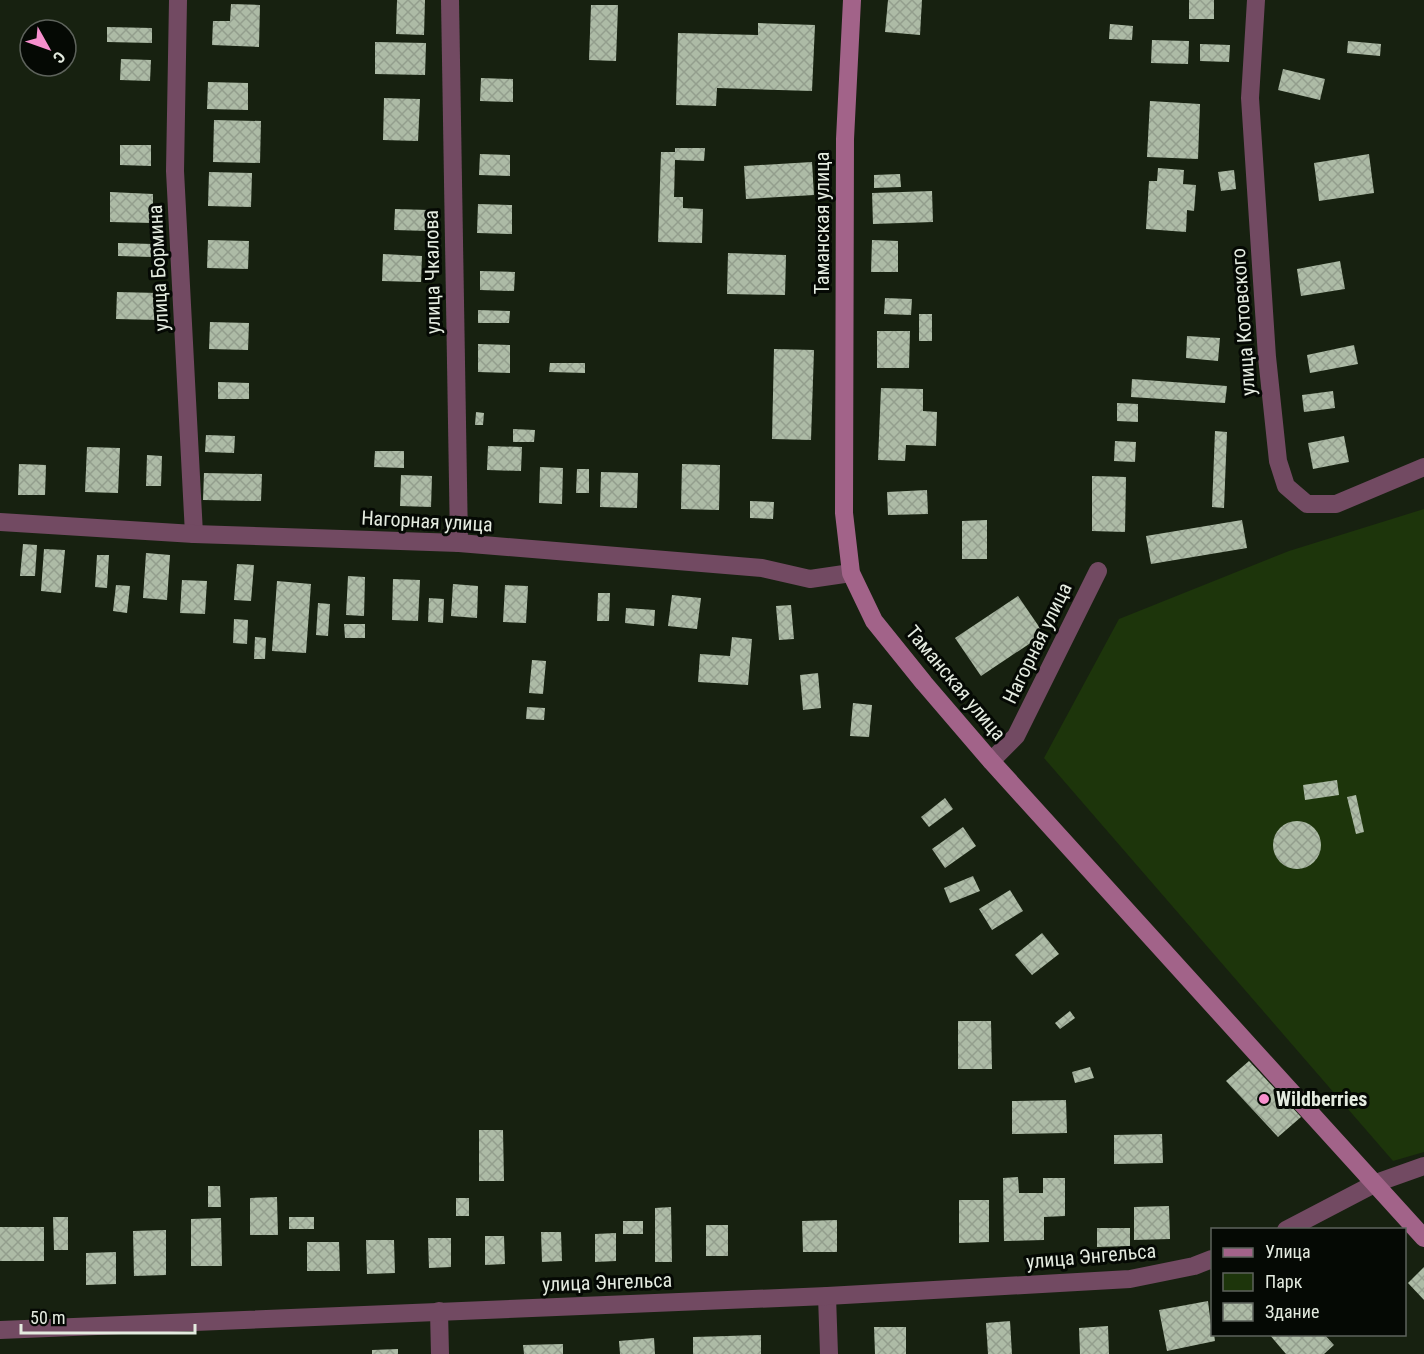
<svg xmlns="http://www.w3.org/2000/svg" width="1424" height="1354" font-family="'Roboto Condensed',sans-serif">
	<defs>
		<pattern id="building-cross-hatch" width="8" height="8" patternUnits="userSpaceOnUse" patternTransform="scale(1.5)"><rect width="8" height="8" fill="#adbba6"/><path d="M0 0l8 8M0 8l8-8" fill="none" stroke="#939e8d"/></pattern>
	</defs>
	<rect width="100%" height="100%" fill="#172110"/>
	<polygon fill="#1d350b" points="1424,509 1424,1152 1393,1161 1044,758 1119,619 1289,551"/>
	<g fill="url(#building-cross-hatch)">
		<polygon points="397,0 425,0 424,35 396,34"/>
		<polygon points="888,0 922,0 920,35 885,32"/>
		<rect x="1189" y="0" width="25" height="19"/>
		<polygon points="231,4 260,5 259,47 212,45 213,21 230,21"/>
		<polygon points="591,5 618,5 616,61 589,60"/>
		<polygon points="758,23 815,25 812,91 717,88 716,106 676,105 678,33 758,35"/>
		<polygon points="1110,24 1133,26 1132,40 1109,39"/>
		<polygon points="107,27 152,28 152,43 107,42"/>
		<polygon points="1152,40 1189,41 1188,64 1151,63"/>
		<polygon points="1348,41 1381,44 1380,56 1347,53"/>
		<polygon points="375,42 426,43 425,75 375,74"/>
		<polygon points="1200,44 1230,45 1229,62 1200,61"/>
		<polygon points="121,59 151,60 150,81 120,80"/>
		<polygon points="1283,69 1325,79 1320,100 1278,90"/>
		<polygon points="481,78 513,79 513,102 480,101"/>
		<polygon points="208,82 248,83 248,110 207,109"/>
		<polygon points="384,98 420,99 418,141 383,140"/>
		<polygon points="1150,101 1200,104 1198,159 1147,157"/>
		<polygon points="214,120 261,121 260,163 213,162"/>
		<polygon points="120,145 151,145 151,166 120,165"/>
		<polygon points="675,148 705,148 704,161 675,160 674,197 683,197 683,208 703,209 702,243 658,242 661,152 675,152"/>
		<polygon points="480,154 510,155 510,176 479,175"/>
		<polygon points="1369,154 1374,193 1319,201 1314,163"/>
		<polygon points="812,162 814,195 746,199 744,166"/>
		<polygon points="1158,168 1184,170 1183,184 1196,185 1194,211 1187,210 1186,232 1146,229 1149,181 1157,181"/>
		<polygon points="1234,170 1236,189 1221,191 1218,172"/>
		<polygon points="209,172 252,173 251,207 208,206"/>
		<polygon points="900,174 901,187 874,188 874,175"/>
		<polygon points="932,191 933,222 873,224 872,193"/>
		<polygon points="110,192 153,194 153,223 110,222"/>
		<polygon points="478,204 512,205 512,234 477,233"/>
		<polygon points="395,209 429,210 429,231 394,230"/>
		<polygon points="208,240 249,241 248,269 207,268"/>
		<polygon points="872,240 898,241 898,272 871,272"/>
		<polygon points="118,243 153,244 152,257 118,256"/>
		<polygon points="728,253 786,255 785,295 727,294"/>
		<polygon points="383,254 422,256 421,282 382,281"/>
		<polygon points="1340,261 1345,289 1301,296 1297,269"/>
		<polygon points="480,271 515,272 514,291 480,290"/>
		<polygon points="117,292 159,293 158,320 116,319"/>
		<polygon points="885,298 912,299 911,315 884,314"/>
		<polygon points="478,310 510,311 509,323 478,323"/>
		<rect x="919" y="314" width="13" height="27"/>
		<polygon points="210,322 249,323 248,350 209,349"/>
		<polygon points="877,331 910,331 909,368 877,368"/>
		<polygon points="1187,336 1220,338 1218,361 1186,358"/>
		<polygon points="478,344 510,345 510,373 478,372"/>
		<polygon points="1354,345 1358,364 1310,373 1307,355"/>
		<polygon points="774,349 814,350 811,440 772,439"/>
		<polygon points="550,363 585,363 585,373 549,372"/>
		<polygon points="1132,379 1227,386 1225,403 1131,397"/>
		<polygon points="218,382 249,383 249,399 218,399"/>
		<polygon points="881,388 923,389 923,411 937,412 936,446 906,445 905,461 878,460"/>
		<polygon points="1333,391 1335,408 1304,412 1302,395"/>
		<polygon points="1117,403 1138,404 1138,422 1117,421"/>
		<polygon points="476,412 484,413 483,425 475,425"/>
		<polygon points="513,429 535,430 534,442 513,442"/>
		<polygon points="1215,431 1227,432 1224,508 1212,507"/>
		<polygon points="206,435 235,436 234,453 205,452"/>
		<polygon points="1344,436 1349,462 1313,469 1308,443"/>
		<polygon points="1115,441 1136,442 1135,462 1114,461"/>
		<polygon points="488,446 522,447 521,471 487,470"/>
		<polygon points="87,447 120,448 118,493 85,492"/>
		<polygon points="375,451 404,451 404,468 374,467"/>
		<polygon points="147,455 162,456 161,486 146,486"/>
		<polygon points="19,464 46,465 45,495 18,495"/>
		<polygon points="682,464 720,465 719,510 681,509"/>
		<polygon points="540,467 563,468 562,504 539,503"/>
		<polygon points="577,469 589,469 589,493 576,493"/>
		<polygon points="601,472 638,473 637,508 600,507"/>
		<polygon points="204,473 262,474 261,501 203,500"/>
		<polygon points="401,475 432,476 431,507 400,506"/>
		<polygon points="1092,476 1126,477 1125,532 1092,531"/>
		<polygon points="927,490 928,514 888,515 887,492"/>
		<polygon points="750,501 774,502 773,519 750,518"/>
		<polygon points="987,520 987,559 962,559 962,521"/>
		<polygon points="1242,520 1247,548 1151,564 1146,536"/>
		<polygon points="23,544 37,545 35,576 20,576"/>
		<polygon points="44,549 65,550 61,593 41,591"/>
		<polygon points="146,553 170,555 167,600 143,598"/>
		<polygon points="97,555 109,555 107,588 95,587"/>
		<polygon points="237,564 254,565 251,601 234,600"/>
		<polygon points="348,576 365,577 364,616 346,615"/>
		<polygon points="393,579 420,580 418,621 392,620"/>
		<polygon points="182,580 207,581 205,614 180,613"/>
		<polygon points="277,581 311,584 306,653 272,651"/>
		<polygon points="453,584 478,586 477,618 451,616"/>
		<polygon points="116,585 130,586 127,613 113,611"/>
		<polygon points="505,585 528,586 526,623 503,622"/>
		<polygon points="598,593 610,593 609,621 597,621"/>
		<polygon points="672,595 701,598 697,629 668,626"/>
		<polygon points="1018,596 1044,634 981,676 955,638"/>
		<polygon points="429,598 444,599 443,623 428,622"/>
		<polygon points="318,603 330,604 328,636 316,635"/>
		<polygon points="791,605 794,639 779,640 776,606"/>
		<polygon points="626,608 655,610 654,626 625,623"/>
		<polygon points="234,619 248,620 247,644 233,643"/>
		<polygon points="344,624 365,624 365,638 345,638"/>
		<polygon points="255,637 266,638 265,659 254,659"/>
		<polygon points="732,637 752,639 748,685 698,682 700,654 730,656"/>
		<polygon points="532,660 546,661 543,694 529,693"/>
		<polygon points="818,673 821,708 803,710 800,675"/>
		<polygon points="853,703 872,705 869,737 850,736"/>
		<polygon points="527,707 545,708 544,720 526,719"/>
		<polygon points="1337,780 1339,795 1305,800 1303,785"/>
		<polygon points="1356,795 1364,832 1356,834 1347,797"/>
		<polygon points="945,798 953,809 929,827 921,817"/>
		<circle cx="1297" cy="845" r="24"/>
		<polygon points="963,827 976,846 945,868 932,849"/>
		<polygon points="973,876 980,891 950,903 944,888"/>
		<polygon points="1010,890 1023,911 992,930 979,909"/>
		<polygon points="1042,933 1059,954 1032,975 1015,955"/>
		<polygon points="1070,1011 1075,1018 1060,1029 1055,1023"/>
		<polygon points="958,1021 991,1021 992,1069 958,1069"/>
		<polygon points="1249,1061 1301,1117 1278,1137 1226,1081"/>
		<polygon points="1090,1067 1094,1078 1075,1083 1072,1072"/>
		<polygon points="1066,1100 1067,1133 1012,1134 1012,1101"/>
		<polygon points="479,1130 503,1130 504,1181 479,1181"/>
		<polygon points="1162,1134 1163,1163 1114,1164 1114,1135"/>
		<polygon points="1018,1177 1019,1193 1043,1193 1043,1178 1065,1178 1065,1216 1044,1217 1044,1240 1004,1241 1003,1178"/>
		<polygon points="208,1186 220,1186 221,1207 208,1207"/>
		<polygon points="277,1197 278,1235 250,1235 250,1198"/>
		<rect x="456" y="1198" width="13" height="18"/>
		<polygon points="959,1200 989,1200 989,1242 959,1243"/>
		<polygon points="1169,1206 1170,1239 1134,1240 1134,1207"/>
		<polygon points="671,1207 672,1262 655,1262 655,1208"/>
		<polygon points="53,1217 68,1217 68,1250 54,1250"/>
		<rect x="289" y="1217" width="25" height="12"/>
		<polygon points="221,1218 222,1266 191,1266 191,1219"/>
		<polygon points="837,1220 837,1252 803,1252 802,1221"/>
		<rect x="623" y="1221" width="20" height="13"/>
		<rect x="706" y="1225" width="22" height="31"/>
		<rect x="0" y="1227" width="44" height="34"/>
		<polygon points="1097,1228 1130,1228 1130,1246 1097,1247"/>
		<polygon points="166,1230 166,1275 134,1276 133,1231"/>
		<polygon points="541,1232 561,1232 562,1261 542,1262"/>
		<polygon points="616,1233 616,1261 595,1262 595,1234"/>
		<polygon points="485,1236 504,1236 505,1264 485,1265"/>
		<polygon points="428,1238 451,1238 451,1267 429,1268"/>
		<polygon points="366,1240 394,1240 395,1273 367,1274"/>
		<polygon points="307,1242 339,1242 340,1271 307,1271"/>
		<polygon points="116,1252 116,1284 86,1285 86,1253"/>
		<polygon points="1424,1267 1424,1300 1408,1283"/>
		<polygon points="1208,1301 1212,1334 1214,1334 1215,1341 1167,1351 1159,1310"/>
		<polygon points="1010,1321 1012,1354 988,1354 986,1323"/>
		<polygon points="1108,1326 1109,1354 1080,1354 1079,1328"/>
		<polygon points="874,1327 906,1327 906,1354 875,1354"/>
		<polygon points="1269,1334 1324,1334 1334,1345 1324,1354 1286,1354"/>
		<polygon points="761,1335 761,1354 693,1354 693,1337"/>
		<polygon points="654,1338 655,1354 620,1354 619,1341"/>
		<polygon points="563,1344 563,1354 524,1354 523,1345"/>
		<polygon points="398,1349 398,1354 372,1354 372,1350"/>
	</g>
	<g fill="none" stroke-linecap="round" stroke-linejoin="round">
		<g stroke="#724a62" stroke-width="18">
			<polyline points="178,0 175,171 194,534"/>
			<polyline points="450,0 459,543"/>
			<polyline points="1256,0 1250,98 1267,357 1278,461 1286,486 1307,504 1336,504 1424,467"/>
			<polyline points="0,522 194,534 459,543 762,568 810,579 851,573"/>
			<polyline points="991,761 1016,736 1098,571"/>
			<polyline points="1286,1230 1376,1183 1424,1166"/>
			<polyline points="827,1296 829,1354"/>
			<polyline points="439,1311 440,1354"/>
			<polyline points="0,1330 827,1296 1130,1279 1194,1266 1212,1259"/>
		</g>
		<polyline stroke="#a26389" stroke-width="18" points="852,0 845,139 844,513 851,573 874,621 924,683 991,761 1424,1238"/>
	</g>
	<circle fill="#f790ce" stroke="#050904" stroke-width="2" cx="1264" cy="1099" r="6"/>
	<g text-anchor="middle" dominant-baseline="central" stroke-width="6" stroke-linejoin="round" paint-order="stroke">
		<g font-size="20" fill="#e4ebe0" stroke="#050904">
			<text transform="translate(822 223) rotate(-90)">Таманская улица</text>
			<text transform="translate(158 268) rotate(-93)">улица Бормина</text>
			<text transform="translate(432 272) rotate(-91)">улица Чкалова</text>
			<text transform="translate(1243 322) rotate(-94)">улица Котовского</text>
			<text transform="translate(427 521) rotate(3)">Нагорная улица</text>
			<text transform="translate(1037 643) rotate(-64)">Нагорная улица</text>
			<text transform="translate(956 683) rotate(50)">Таманская улица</text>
			<text transform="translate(1091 1256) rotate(-5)">улица Энгельса</text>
			<text transform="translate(607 1282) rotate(-2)">улица Энгельса</text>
		</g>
		<g font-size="20" font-weight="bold" fill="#e4ebe0" stroke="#050904" text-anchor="start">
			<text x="1276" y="1099">Wildberries</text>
		</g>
	</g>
	<rect x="1211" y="1228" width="195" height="108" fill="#050904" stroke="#5e635c" stroke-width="1.5"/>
	<rect x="1223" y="1248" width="30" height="9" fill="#a26389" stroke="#5e635c" stroke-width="1.5"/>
	<text x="1265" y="1258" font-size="18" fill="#e4ebe0">Улица</text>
	<rect x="1223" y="1273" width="30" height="18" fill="#1d350b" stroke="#5e635c" stroke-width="1.5"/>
	<text x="1265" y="1288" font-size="18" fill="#e4ebe0">Парк</text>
	<rect x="1223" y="1303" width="30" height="18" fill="url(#building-cross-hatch)" stroke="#5e635c" stroke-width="1.5"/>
	<text x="1265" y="1318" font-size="18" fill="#e4ebe0">Здание</text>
	<g transform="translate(48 48) rotate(130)"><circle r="28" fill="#050904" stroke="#5e635c" stroke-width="1.5"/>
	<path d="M0-4.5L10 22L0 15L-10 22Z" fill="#f790ce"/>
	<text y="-9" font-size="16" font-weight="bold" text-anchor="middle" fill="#e4ebe0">С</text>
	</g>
	<path d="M21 1324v9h174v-9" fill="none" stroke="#e4ebe0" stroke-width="3"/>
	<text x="30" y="1324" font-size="18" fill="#e4ebe0" stroke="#050904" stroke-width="4.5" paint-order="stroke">50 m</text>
</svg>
